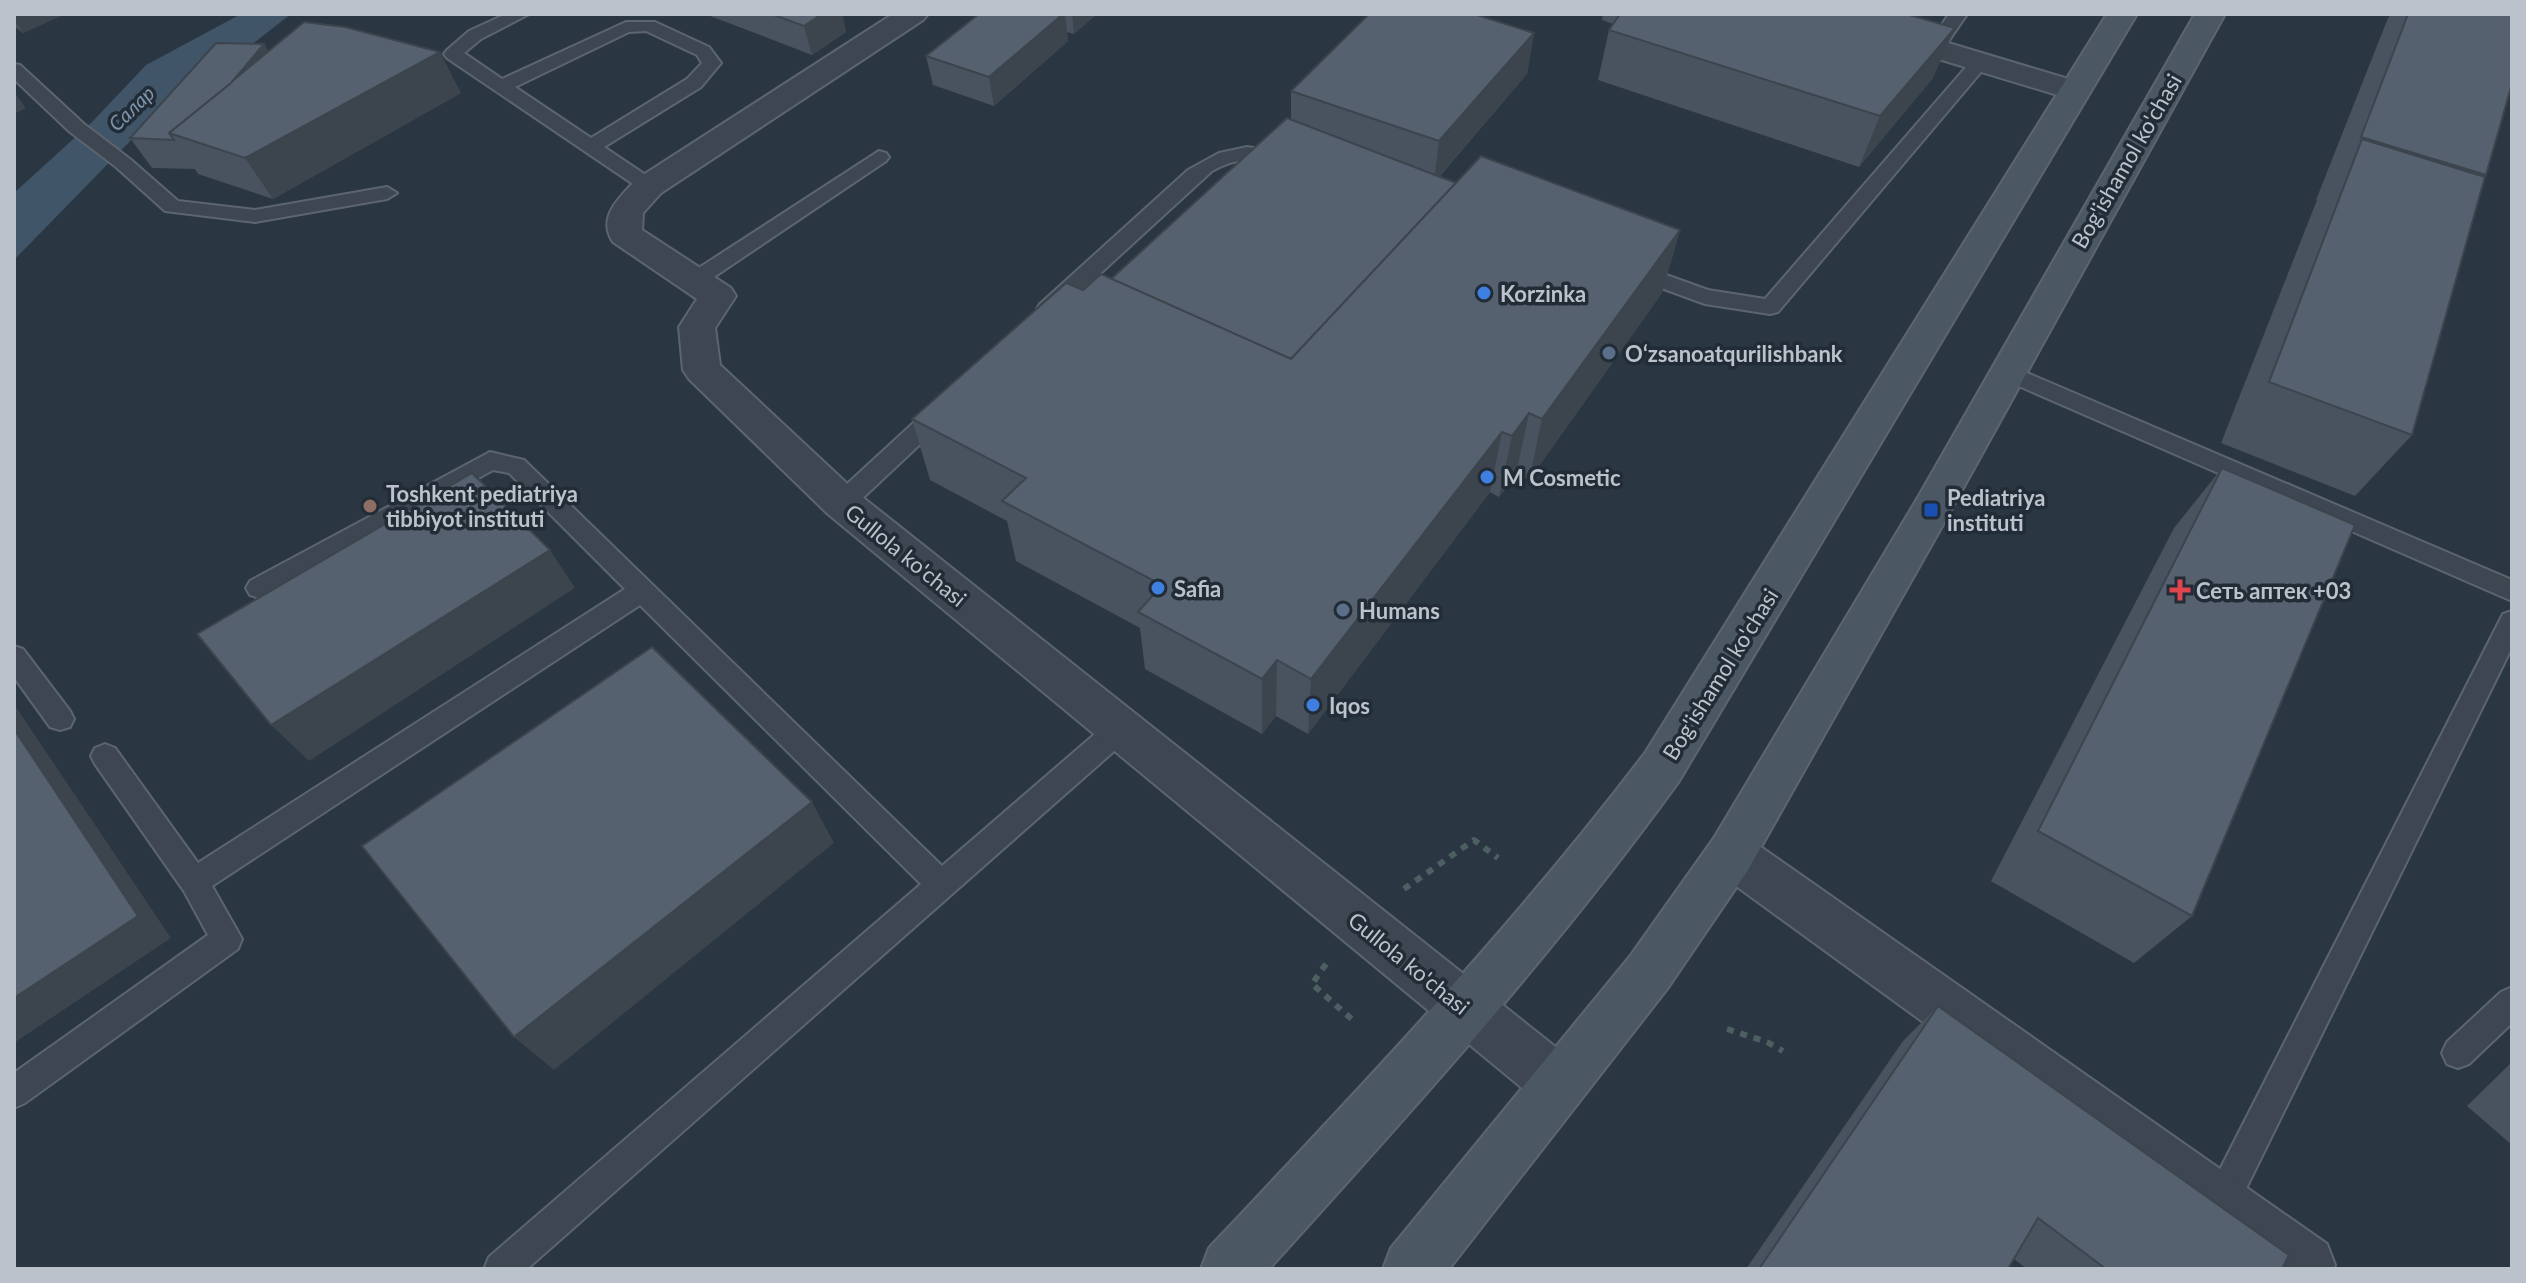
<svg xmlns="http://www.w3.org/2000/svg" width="2526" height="1283" font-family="Lato,sans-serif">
	<rect width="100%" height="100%" fill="#2a3641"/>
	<polygon fill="#415569" points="241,14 291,14 138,133 14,260 14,193 93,121 146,65"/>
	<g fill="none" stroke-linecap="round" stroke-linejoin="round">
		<g stroke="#5c656f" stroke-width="4">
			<g id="lane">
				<path d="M506,14H529L481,39L464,53L502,79L626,22H655L709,47L721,63L701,87L604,147L656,182L659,186L656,190H642L447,58L444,54L447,50L469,31ZM646,31L697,55L702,63L687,79L591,138L515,87L629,32Z"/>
				<polygon points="1949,14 1967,14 1941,52 1929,52 1926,48"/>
				<polygon points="1980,57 1989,62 1986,66 1778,312 1770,314 1705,304 1626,275 1623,270 1633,263 1708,290 1765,299 1974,58"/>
				<polygon points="14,64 20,65 84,124 130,159 178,201 255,210 387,187 397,193 387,199 255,222 165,211 116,167 70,132 14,79"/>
				<path d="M1247,147L1276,151L1291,159L1281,165C1254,158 1237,157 1212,171L1056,314H1040L1037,309L1040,304L1188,170L1219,153Z"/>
				<polygon points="879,151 886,153 889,157 886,161 702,285 688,285 684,280 688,275"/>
				<polygon points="2006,364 2512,580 2512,601 1998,377 1995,372 1998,367"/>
				<polygon points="942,402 950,404 953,410 950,416 851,509 842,512 833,509 830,503 833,497 934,404"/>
				<polygon points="490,452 524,460 942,866 1110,721 1120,718 1130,721 1134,729 1130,737 527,1269 484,1269 489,1257 921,884 640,605 212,886 242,939 238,949 25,1103 14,1108 14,1073 208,935 184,891 95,764 91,756 95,748 105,744 115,748 198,863 625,589 509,473 493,470 268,595 259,598 250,595 246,588 250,581"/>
				<polygon points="2512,611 2512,647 2233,1215 2221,1220 2209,1215 2204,1203 2209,1191 2503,614"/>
				<polygon points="14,646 23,649 70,711 74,719 70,727 60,730 50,727 14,677"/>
				<polygon points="2512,987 2512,1023 2469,1064 2458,1068 2447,1064 2442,1053 2447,1042 2501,992"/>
			</g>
		</g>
		<g stroke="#5c656f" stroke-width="4">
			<g id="street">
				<path d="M893,14H928L923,20L661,193L643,213L642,230L731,288L736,296L715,328L720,365L856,492L1577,1064L1585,1083L1577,1102L1558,1110L1539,1102L828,514L689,379L683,370L679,327L697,299L613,242C596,217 621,196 637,179Z"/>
				<polygon points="1888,37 1935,39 2085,84 2090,91 2085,98 2074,100 1932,57 1877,52 1873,46 1877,40"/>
				<polygon points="1731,832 1748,838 2327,1244 2335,1265 2333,1269 2263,1269 1714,870 1707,854 1714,838"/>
			</g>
		</g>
		<g stroke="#5c656f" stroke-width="4">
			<g id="secondary">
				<path d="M2107,14H2137L1679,781C1554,954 1412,1111 1269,1269H1201L1209,1248C1360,1088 1512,928 1645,753Z"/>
				<polygon points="2195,14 2225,14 1945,521 1748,870 1667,989 1449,1269 1383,1269 1391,1248 1631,955 1714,838 1917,499"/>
			</g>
		</g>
		<g stroke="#4c6061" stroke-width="6" stroke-dasharray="7 7" stroke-linecap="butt">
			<polyline points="1404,889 1474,840 1498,858"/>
			<polyline points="1326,964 1312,984 1354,1021"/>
			<polyline points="1727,1029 1767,1042 1783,1051"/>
		</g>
		<use href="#lane" fill="#3e4751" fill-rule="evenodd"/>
		<use href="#street" fill="#3e4751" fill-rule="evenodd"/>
		<use href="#secondary" fill="#4c5764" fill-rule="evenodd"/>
	</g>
	<g fill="#49535f">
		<polygon points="14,14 65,14 23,33 14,26"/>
		<polygon points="705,14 842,14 846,32 812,55"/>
		<polygon points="979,14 1097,14 1074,34 1067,32 1068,41 994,106 933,85 926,56"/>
		<polygon points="1603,14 1906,14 1933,78 1859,167 1598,80 1609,30 1613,24 1602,20"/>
		<polygon points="2391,14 2512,14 2486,175 2412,435 2355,496 2221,443 2317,200 2316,200 2388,18"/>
		<polygon points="1534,33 1527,74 1440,176 1456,182 1680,230 1662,293 1529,480 1516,474 1499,497 1490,492 1308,734 1276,716 1262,734 1145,669 1140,628 1016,561 1007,521 930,480 912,419 1083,290 1111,279 1291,120 1291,91"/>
		<polygon points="264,44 268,52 461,93 273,199 198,174 195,169 152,168 130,138"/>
		<polygon points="2222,468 2192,916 2134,963 1991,881 2174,528"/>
		<polygon points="1938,1006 2282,1269 2027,1269 2014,1259 2008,1269 1746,1269 1903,1041"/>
		<polygon points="2512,1062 2512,1145 2467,1106"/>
	</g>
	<g fill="#3c444d">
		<polygon points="14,14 65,14 23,33 14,20"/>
		<polygon points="822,14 842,14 846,32 812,55 804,26"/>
		<polygon points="1063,14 1065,14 1068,41 994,106 989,77"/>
		<polygon points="1072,14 1097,14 1074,34"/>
		<polygon points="1955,28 1933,78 1859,167 1880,116"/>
		<polygon points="1534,33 1527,74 1434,182 1439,141"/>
		<polygon points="264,44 282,73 183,138"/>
		<polygon points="440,52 461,93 273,199 245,158"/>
		<polygon points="14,92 26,108 14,114"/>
		<polygon points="1680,230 1662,293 1529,480 1542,419"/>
		<polygon points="1529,413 1516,474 1499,497 1512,436"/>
		<polygon points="1502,432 1490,492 1308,734 1311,679"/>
		<polygon points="550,550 575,588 309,761 271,725"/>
		<polygon points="1277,660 1276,716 1262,734 1262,679"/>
		<polygon points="14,704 171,938 14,1043"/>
		<polygon points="812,802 834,843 554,1070 514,1037"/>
	</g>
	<g fill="#55616e" stroke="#3c444d" stroke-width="2">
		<polygon points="771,14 822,14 804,26"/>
		<polygon points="979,14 1063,14 989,77 926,56"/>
		<polygon points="1369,14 1474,14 1534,33 1439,141 1291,91"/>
		<polygon points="1620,14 1906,14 1955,28 1880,116 1609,30"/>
		<polygon points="2408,14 2512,14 2512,84 2486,175 2361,137"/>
		<polygon points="304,22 345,27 440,52 245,158 169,133"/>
		<polygon points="216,43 264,44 231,83 169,133 174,140 130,138"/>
		<polygon points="1287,118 1456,183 1291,359 1111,279"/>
		<polygon points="2362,139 2485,177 2412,435 2269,382"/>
		<polygon points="1481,156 1680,230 1542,419 1529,413 1512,436 1502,432 1311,679 1277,660 1262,679 1138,612 1162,585 1002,501 1026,478 912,419 1066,283 1083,290 1101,274 1291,359"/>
		<polygon points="2222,468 2355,525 2192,916 2038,831"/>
		<polygon points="472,473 550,550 271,725 197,634"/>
		<polygon points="652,647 812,802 514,1037 362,846"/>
		<polygon points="14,729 138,916 14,998"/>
		<polygon points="1938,1006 2289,1255 2282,1269 2106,1269 2038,1218 2008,1269 1759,1269"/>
	</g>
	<g fill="#3f7fe0" stroke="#222c37" stroke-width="3">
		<circle cx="1484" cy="293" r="8"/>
		<circle cx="1487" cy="477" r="8"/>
		<circle cx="1158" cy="588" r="8"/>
		<circle cx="1313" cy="705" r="8"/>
	</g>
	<g fill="#5c6f8a" stroke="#222c37" stroke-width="3">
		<circle cx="1609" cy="353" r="8"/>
		<circle cx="1343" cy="610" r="8"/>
	</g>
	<circle fill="#8d6e63" stroke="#222c37" stroke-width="3" cx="370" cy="506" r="8"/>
	<rect fill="#1a4fb4" stroke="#222c37" stroke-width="3" x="1923" y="502" width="16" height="16" rx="4"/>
	<path fill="#e0444e" stroke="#222c37" stroke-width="3" d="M2176 578h8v8h8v8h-8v8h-8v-8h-8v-8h8z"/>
	<g text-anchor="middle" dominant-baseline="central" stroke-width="7" stroke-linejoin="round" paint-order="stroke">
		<g font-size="20" font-style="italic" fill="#7e95ab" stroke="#222c37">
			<text transform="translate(131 108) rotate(-44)">Салар</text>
		</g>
		<g font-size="22" fill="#bbc2cb" stroke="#222c37">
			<text transform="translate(2126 161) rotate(-60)">Bog'ishamol ko'chasi</text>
			<text transform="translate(906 555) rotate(39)">Gullola ko'chasi</text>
			<text transform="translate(1720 674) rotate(-58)">Bog'ishamol ko'chasi</text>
			<text transform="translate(1409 963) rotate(39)">Gullola ko'chasi</text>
		</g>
		<g font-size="22" font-weight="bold" fill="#bbc2cb" stroke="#222c37" text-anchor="start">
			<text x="1500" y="293">Korzinka</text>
			<text x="1625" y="353">Oʻzsanoatqurilishbank</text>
			<text x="1503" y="477">M Cosmetic</text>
			<text x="386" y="493">Toshkent pediatriya<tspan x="386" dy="25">tibbiyot instituti</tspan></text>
			<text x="1947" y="497">Pediatriya<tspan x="1947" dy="25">instituti</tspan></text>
			<text x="1174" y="588">Safia</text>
			<text x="2196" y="590">Сеть аптек +03</text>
			<text x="1359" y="610">Humans</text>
			<text x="1329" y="705">Iqos</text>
		</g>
	</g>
	<rect width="2526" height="1283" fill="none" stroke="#bbc2cb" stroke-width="32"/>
</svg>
